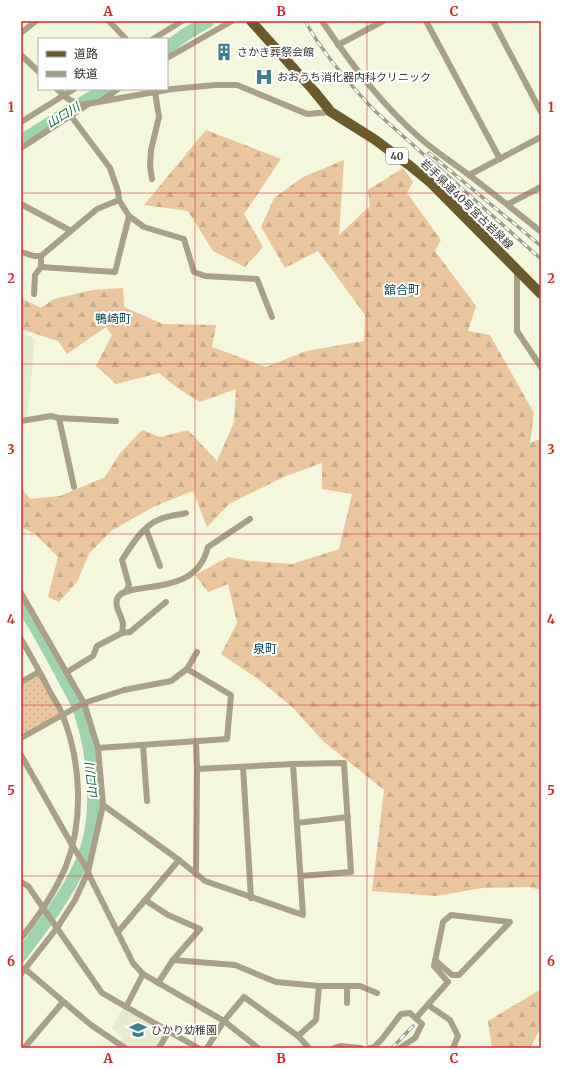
<svg xmlns="http://www.w3.org/2000/svg" width="562" height="1069" font-family="Merriweather,'Noto Sans JP',serif">
	<defs>
		<pattern id="forest-firs" width="22" height="20" patternUnits="userSpaceOnUse"><rect width="22" height="20" fill="#e9c69f"/><path d="M5 1l3.5 6h-7zM16 11l3.5 6h-7z" fill="#c8ab89"/></pattern>
		<pattern id="park-dots" width="8" height="8" patternUnits="userSpaceOnUse"><rect width="8" height="8" fill="#e9c69f"/><path d="M2 2h.1M6 6h.1" fill="none" stroke="#c8ab89" stroke-width="1.8" stroke-linecap="round"/></pattern>
	</defs>
	<rect width="100%" height="100%" fill="#f4f7de"/>
	<g fill="#e7eacb">
		<polygon points="21,332 35,339 27,418 21,418"/>
		<polygon points="122,1009 166,1032 156,1048 130,1048 120,1042 122,1036 112,1028"/>
	</g>
	<g fill="url(#forest-firs)">
		<polygon points="206,130 281,159 244,214 263,247 245,267 213,251 188,211 144,205"/>
		<polygon points="344,160 339,235 370,206 368,190 403,168 413,182 407,193 441,240 435,251 476,306 468,331 490,335 534,413 530,443 541,439 541,890 529,887 482,888 436,896 372,891 384,790 324,742 292,707 258,679 221,654 237,623 228,584 208,592 195,575 228,557 250,561 292,564 339,549 352,494 322,489 322,463 286,476 229,504 207,527 193,491 153,507 111,531 89,554 77,582 59,602 48,597 58,557 35,534 21,527 21,487 30,499 60,496 105,477 120,453 142,430 160,437 188,430 217,461 234,422 236,389 200,402 176,387 159,373 116,384 96,366 112,335 106,327 67,354 58,341 21,329 21,298 41,308 54,299 93,290 123,288 124,307 163,324 216,325 212,347 266,367 306,351 364,341 365,315 318,251 285,268 261,227 274,198 303,177"/>
		<polygon points="541,989 541,1027 530,1048 492,1048 488,1021"/>
	</g>
	<polygon fill="url(#park-dots)" points="39,675 59,714 21,736 21,685"/>
	<g fill="none" stroke-linecap="round" stroke-linejoin="round">
		<g stroke="#9dd4ac" stroke-width="13">
			<polyline points="167,48 186,34 208,21"/>
			<polyline points="21,141 105,89"/>
			<path d="M21,603C36,627 50,652 63,677C67,685 72,693 76,701C94,747 102,815 82,861C67,895 43,926 21,955"/>
		</g>
		<g stroke="#a8a087" stroke-width="6">
			<polyline points="109,21 126,39"/>
			<path d="M322,21C351,64 382,105 421,139C435,151 450,161 465,172C491,192 516,211 541,232"/>
			<polyline points="426,21 500,159"/>
			<polyline points="493,21 541,112"/>
			<polyline points="21,33 36,21"/>
			<polyline points="153,39 182,21"/>
			<polyline points="338,45 383,21"/>
			<polyline points="21,55 39,72"/>
			<polyline points="167,58 232,21"/>
			<polyline points="57,89 68,99 81,105 172,89 216,85 237,85 307,114 331,112"/>
			<polyline points="101,101 118,89"/>
			<polyline points="21,122 74,89"/>
			<polyline points="21,148 87,105"/>
			<polyline points="469,175 541,137"/>
			<polyline points="152,179 150,166 151,150 159,117 155,92"/>
			<polyline points="21,204 71,231"/>
			<polyline points="508,204 541,187"/>
			<polyline points="129,216 144,227 184,239 194,272 205,276 257,279 272,317"/>
			<polyline points="21,252 34,256 41,256 97,209 119,200 118,191 110,168 71,116"/>
			<polyline points="41,256 41,267 115,272 129,216 119,200"/>
			<polyline points="517,270 517,331 541,367"/>
			<polyline points="34,294 35,275 41,267"/>
			<polyline points="59,418 74,487"/>
			<polyline points="21,421 51,416 59,418 116,421"/>
			<polyline points="146,529 160,566"/>
			<path d="M126,591L129,585L122,560C131,546 142,527 158,520C166,516 177,515 186,513"/>
			<polyline points="21,593 84,703 98,748 103,805 88,872 75,900 57,928 21,974"/>
			<polyline points="122,633 130,632 166,602"/>
			<path d="M21,639C31,656 41,674 50,692C55,700 60,708 63,716C81,763 84,819 66,866C55,892 39,916 21,938"/>
			<path d="M67,672L93,656L97,646L122,633C122,630 123,626 123,624C122,615 113,606 118,597C122,591 131,590 137,589C169,584 199,583 208,547L250,519"/>
			<polyline points="21,682 39,672"/>
			<polyline points="21,738 84,703 124,690 171,681 187,669 197,652"/>
			<polyline points="143,745 147,801"/>
			<polyline points="98,748 227,739 231,695 187,669"/>
			<polyline points="21,755 72,845 86,867 91,879 133,963 143,974 224,1021 258,1048"/>
			<polyline points="293,764 344,763 351,872 301,876"/>
			<polyline points="243,767 251,898"/>
			<polyline points="103,805 179,860 205,881 303,915 293,764 197,769 196,741"/>
			<polyline points="297,823 348,817"/>
			<polyline points="196,873 197,769"/>
			<polyline points="21,882 28,886 102,993 198,1048"/>
			<polyline points="145,900 168,915 200,929 173,960 158,983"/>
			<polyline points="118,932 179,860"/>
			<polyline points="173,960 235,965 276,982 319,986 360,986 377,993"/>
			<polyline points="25,969 91,1025 125,1048"/>
			<polyline points="347,986 347,1003"/>
			<polyline points="428,1005 450,1020 458,1036 453,1048"/>
			<polyline points="126,1007 143,974"/>
			<polyline points="416,1018 448,982 434,966 443,922 451,915 510,922 459,975 452,975 435,960"/>
			<polyline points="298,1036 316,1020 319,986"/>
			<polyline points="24,1048 63,1002"/>
			<polyline points="159,1048 169,1031"/>
			<polyline points="207,1048 224,1021 244,997 298,1036 309,1048"/>
			<polyline points="334,1048 340,1046 361,1048"/>
			<polyline points="370,1048 373,1048 382,1039 401,1014 410,1013 422,1024 415,1038 400,1048"/>
		</g>
		<polyline stroke="#6a5a2c" stroke-width="10" points="251,21 314,91 331,112 374,139 409,165 431,183 541,294"/>
		<g stroke="#9d9f8d" stroke-width="3.5">
			<g id="rail">
				<path d="M305,21C324,55 349,84 376,112L541,259"/>
				<polyline points="429,153 541,246"/>
				<polyline points="392,1048 413,1026"/>
			</g>
		</g>
		<use href="#rail" stroke="#fff" stroke-width="2" stroke-dasharray="6" stroke-linecap="butt"/>
	</g>
	<path fill="none" stroke="#d62828" stroke-width="1" stroke-opacity="0.55" d="M195,21V1048M367,21V1048M21,193H541M21,364H541M21,534H541M21,705H541M21,876H541"/>
	<defs>
		<g id="building-bare" transform="scale(1.38)"><path d="M-4-6H4V6H1V3H-1V6H-4ZM-2.5-4.3h1.7v1.8h-1.7ZM.8-4.3h1.7v1.8H.8ZM-2.5-1h1.7V.8h-1.7ZM.8-1h1.7V.8H.8Z" fill="#3c808f" stroke="#fff" stroke-width="2.5" paint-order="stroke"/></g>
		<g id="hospital-bare" transform="scale(1.38)"><path d="M-5-5h3v3.5h4V-5h3V5h-3V1.5h-4V5h-3Z" fill="#3c808f" stroke="#fff" stroke-width="2.5" paint-order="stroke"/></g>
		<g id="school-bare" transform="scale(1.38)"><path d="M0-5L7-2L0 1L-7-2ZM-4 1L0 2.5L4 1V4Q0 6-4 4Z" fill="#3c808f" stroke="#fff" stroke-width="2.5" paint-order="stroke"/></g>
	</defs>
	<g fill-rule="evenodd">
		<use href="#building-bare" x="224" y="52"/>
		<use href="#hospital-bare" x="264" y="77"/>
		<use href="#school-bare" x="138" y="1030"/>
	</g>
	<g text-anchor="middle" dominant-baseline="central" stroke-width="4" stroke-linejoin="round" paint-order="stroke">
		<rect fill="#fff" stroke="#72736c" stroke-width="1" x="386" y="148" width="22" height="16" rx="3"/>
		<g font-size="10" font-weight="bold" fill="#36372d">
			<text x="397" y="156">40</text>
		</g>
		<g font-size="11" fill="#36372d" stroke="#fff" text-anchor="start">
			<text x="237" y="52">さかき葬祭会館</text>
			<text x="277" y="77">おおうち消化器内科クリニック</text>
			<text x="151" y="1030">ひかり幼稚園</text>
		</g>
		<g font-size="11" fill="#36372d" stroke="#fff">
			<text transform="translate(467 204) rotate(44)">岩手県道40号宮古岩泉線</text>
		</g>
		<g font-size="12" font-style="italic" fill="#0f6636" stroke="#fff">
			<text transform="translate(63 115) rotate(-32)">山口川</text>
			<text transform="translate(91 781) rotate(-96)">山口川</text>
		</g>
		<g font-size="12" fill="#0a4652" stroke="#fff">
			<text x="402" y="289">舘合町</text>
			<text x="113" y="318">鴨崎町</text>
			<text x="265" y="648">泉町</text>
		</g>
	</g>
	<rect width="562" height="1069" fill="none" stroke="#ffffff" stroke-width="44"/>
	<rect x="38" y="38" width="130" height="52" fill="#ffffff" stroke="#afafab"/>
	<rect x="46" y="51" width="20" height="6" fill="#6a5a2c" stroke="#afafab"/>
	<text x="74" y="58" font-size="12" fill="#36372d">道路</text>
	<rect x="46" y="71" width="20" height="6" fill="#9d9f8d" stroke="#afafab"/>
	<text x="74" y="78" font-size="12" fill="#36372d">鉄道</text>
	<rect x="22" y="22" width="518" height="1025" fill="none" stroke="#d62828" stroke-width="1.5"/>
	<g font-size="13" text-anchor="middle" font-weight="bold" fill="#d62828">
		<text x="108" y="16">A</text>
		<text x="281" y="16">B</text>
		<text x="454" y="16">C</text>
		<text x="11" y="112">1</text>
		<text x="551" y="112">1</text>
		<text x="11" y="283">2</text>
		<text x="551" y="283">2</text>
		<text x="11" y="454">3</text>
		<text x="551" y="454">3</text>
		<text x="11" y="624">4</text>
		<text x="551" y="624">4</text>
		<text x="11" y="795">5</text>
		<text x="551" y="795">5</text>
		<text x="11" y="966">6</text>
		<text x="551" y="966">6</text>
		<text x="108" y="1063">A</text>
		<text x="281" y="1063">B</text>
		<text x="454" y="1063">C</text>
	</g>
</svg>
